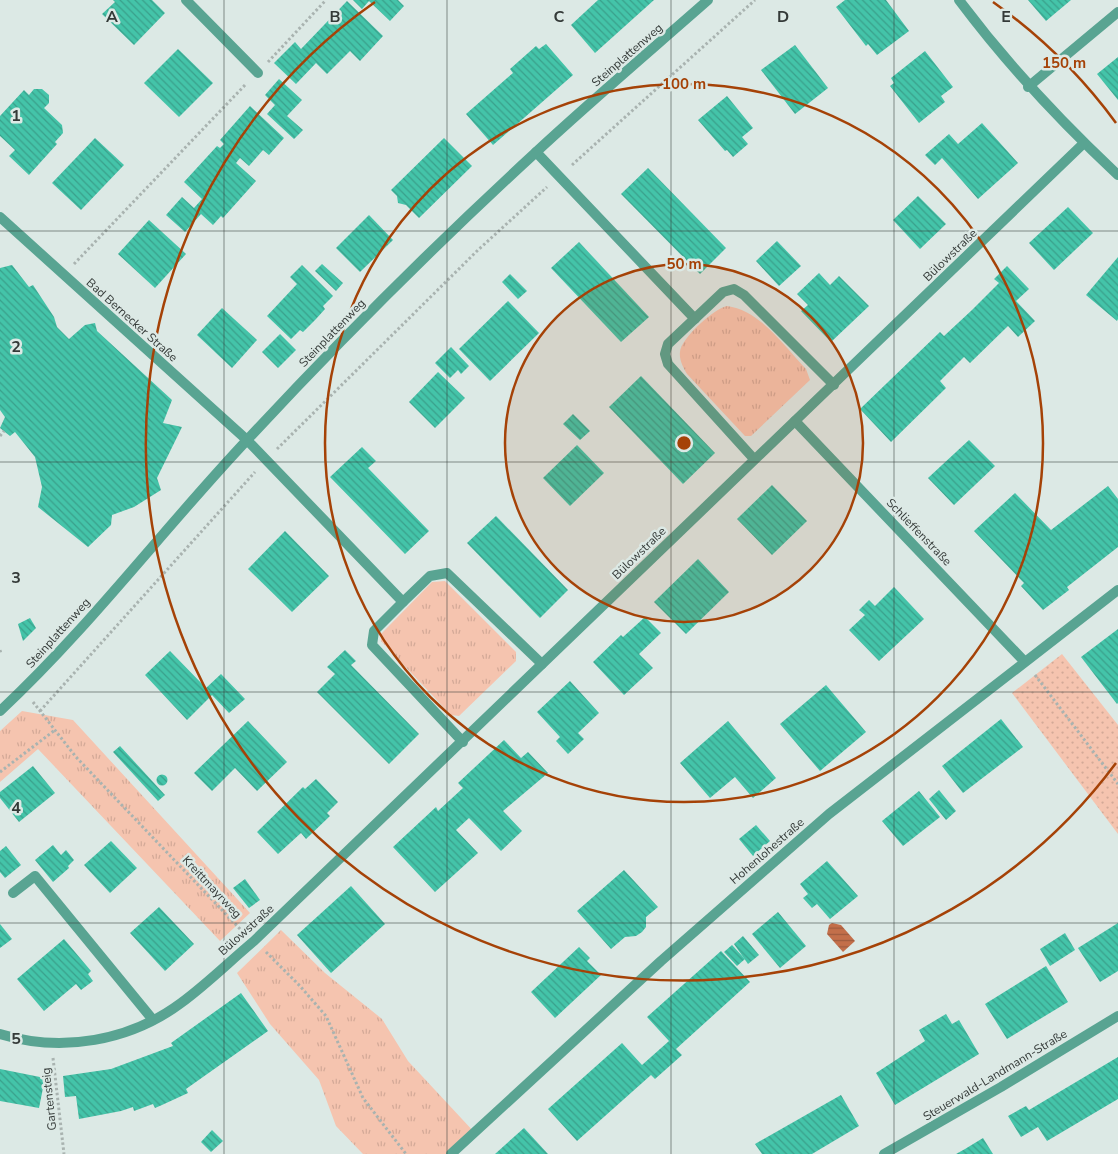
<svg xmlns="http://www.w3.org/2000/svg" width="1118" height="1154" font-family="'Nunito Sans',sans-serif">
	<defs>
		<pattern id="grass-tufts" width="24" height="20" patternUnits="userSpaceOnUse" patternTransform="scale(1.25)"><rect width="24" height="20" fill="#f5c4af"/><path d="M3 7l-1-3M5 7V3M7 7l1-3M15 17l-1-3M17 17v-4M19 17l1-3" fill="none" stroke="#d3a997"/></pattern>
		<pattern id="park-dots" width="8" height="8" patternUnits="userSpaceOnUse" patternTransform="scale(1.25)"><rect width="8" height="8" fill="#f5c4af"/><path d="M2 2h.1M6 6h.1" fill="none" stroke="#d3a997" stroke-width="1.8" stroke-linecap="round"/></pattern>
		<pattern id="water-rules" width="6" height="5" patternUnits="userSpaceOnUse" patternTransform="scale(1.25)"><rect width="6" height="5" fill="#c36f4a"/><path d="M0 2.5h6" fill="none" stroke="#9f5c3f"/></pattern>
		<pattern id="building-back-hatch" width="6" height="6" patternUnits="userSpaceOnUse" patternTransform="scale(1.25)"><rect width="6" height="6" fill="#44c4a9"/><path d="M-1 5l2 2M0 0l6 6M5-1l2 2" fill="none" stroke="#3aa08b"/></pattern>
	</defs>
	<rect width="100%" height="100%" fill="#dce9e5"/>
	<g fill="url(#grass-tufts)">
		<path d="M727,306C760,310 784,346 806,369L810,380L751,436H745L687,374C683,367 679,360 680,352C681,338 715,308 727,306Z"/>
		<polygon points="445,581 516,652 516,661 459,716 451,715 381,641 381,634 432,582"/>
		<polygon points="22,711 73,720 250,913 220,941 38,749 0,782 0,731"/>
		<polygon points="281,930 325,973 382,1019 408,1061 475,1133 451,1154 363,1154 336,1126 319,1080 270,1024 237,973"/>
	</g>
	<polygon fill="url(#park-dots)" points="1062,654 1118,725 1118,834 1012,693"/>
	<polygon fill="url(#water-rules)" points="832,923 841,925 855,941 843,952 827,934 829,925"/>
	<g fill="url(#building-back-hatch)">
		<polygon points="113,0 152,0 165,13 134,45 102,14 115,2"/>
		<polygon points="353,0 398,0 404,6 390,21 369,1 362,9"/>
		<polygon points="598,0 654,0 595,53 571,25"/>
		<polygon points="845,0 886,0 909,31 877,55 868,44 866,46 836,7"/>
		<polygon points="1028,0 1071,0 1046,21"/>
		<polygon points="347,1 383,36 360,61 350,51 327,74 316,63 296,84 274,63 295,42 301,49"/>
		<polygon points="546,44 573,75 493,145 466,114 513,73 510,69 536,46 539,49"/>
		<polygon points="795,45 828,88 795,114 761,70"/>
		<polygon points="178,49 213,83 179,117 144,83"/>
		<polygon points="925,51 953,87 941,96 945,102 919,123 890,86 894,83 891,78"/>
		<polygon points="1118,57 1118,100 1097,74"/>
		<polygon points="279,79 302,100 287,116 303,130 294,139 267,114 275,105 265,95"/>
		<polygon points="34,89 42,89 49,95 49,103 44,108 62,125 63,133 55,142 57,144 29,175 9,156 15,150 0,136 0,116 24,90 29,95"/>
		<polygon points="727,96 753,128 742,137 748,144 733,157 727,150 725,151 698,120"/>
		<polygon points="250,106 284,138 269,155 263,150 249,166 240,158 236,163 256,181 223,218 221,216 213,225 201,214 185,232 166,215 182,197 194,208 202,199 184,182 217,146 220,148 224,144 220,140"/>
		<polygon points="982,123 1018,163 978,199 942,158 935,165 925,155 949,134 958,144"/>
		<polygon points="95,138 124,165 81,210 52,183"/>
		<polygon points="444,138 472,166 419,218 406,205 398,203 397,196 391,190"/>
		<polygon points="648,168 726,248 700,274 621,194"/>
		<polygon points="918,196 946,224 920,249 893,220"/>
		<polygon points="1068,207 1093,233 1054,270 1029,243"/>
		<polygon points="369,215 393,240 360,272 336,248"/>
		<polygon points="149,220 186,254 155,288 118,254"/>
		<polygon points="777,241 801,266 779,286 756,261"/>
		<polygon points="579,242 649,317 621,342 551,268"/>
		<polygon points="1118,257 1118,319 1117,321 1086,295"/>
		<polygon points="322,264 343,283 336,291 315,271"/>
		<polygon points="12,265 29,287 33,285 54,317 57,327 69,339 85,325 95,323 97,331 172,400 163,423 182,427 157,478 161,490 134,507 112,515 111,525 88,547 38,507 42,487 35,457 15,432 10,436 0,428 5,417 0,410 0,268"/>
		<polygon points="302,265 333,296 323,306 325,309 316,319 303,332 300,330 291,339 267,316 297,284 290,277"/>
		<polygon points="1007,266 1029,289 1016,301 1035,321 1018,337 1008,326 970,363 964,357 940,381 946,388 891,442 860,409 940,332 944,336 972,310 999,283 994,279"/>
		<polygon points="819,273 830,285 839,276 869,306 831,342 801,311 808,305 797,294"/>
		<polygon points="510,274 527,291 518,299 502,282"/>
		<polygon points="508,301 539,333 490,381 459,349"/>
		<polygon points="222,308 257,340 232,368 197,335"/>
		<polygon points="280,334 296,350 278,368 262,352"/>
		<polygon points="451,347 469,366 461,374 458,370 450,378 435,363"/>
		<polygon points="438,372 465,398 435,428 409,402"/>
		<polygon points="641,376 715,453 683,484 609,407"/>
		<polygon points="573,414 590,431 580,440 563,424"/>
		<polygon points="969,440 995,466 954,505 928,478"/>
		<polygon points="577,445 604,473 570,506 543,478"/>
		<polygon points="362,447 376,461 368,468 429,531 405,554 330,477"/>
		<polygon points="772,485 807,521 772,555 737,519"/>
		<polygon points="1108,486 1118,499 1118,547 1067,587 1069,590 1043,610 1021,586 1024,583 974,531 1015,493 1051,530"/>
		<polygon points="496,516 568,590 540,618 467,543"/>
		<polygon points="285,531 329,576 292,612 248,569"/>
		<polygon points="698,559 729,592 686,634 654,602"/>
		<polygon points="894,587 924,619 879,661 849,630 865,615 859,610 869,600 875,606"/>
		<polygon points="645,617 661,633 639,654 653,668 624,695 593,662 621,635 623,637"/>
		<polygon points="30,618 36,628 23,641 18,624"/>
		<polygon points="1118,629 1118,703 1117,704 1081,657"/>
		<polygon points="345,650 356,661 351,665 419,734 389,764 317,692 335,674 327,667"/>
		<polygon points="170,651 206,688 221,674 245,699 229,713 212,695 187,720 145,675"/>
		<polygon points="570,681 599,713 578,733 584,739 568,754 556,741 560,737 537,712"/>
		<polygon points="826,685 866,732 820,771 780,724"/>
		<polygon points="1001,719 1023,747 963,793 942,766"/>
		<polygon points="248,721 287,762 257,791 235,768 212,791 194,773"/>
		<polygon points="728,721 776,778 753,798 735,777 710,798 680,763"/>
		<polygon points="504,740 521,758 528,752 548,773 503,811 522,831 501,851 469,818 456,830 478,853 435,892 393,847 436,807 438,811 463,788 458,783"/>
		<polygon points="120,746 165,795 158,801 113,752"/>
		<polygon points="33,766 55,793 19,822 0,798 0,792"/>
		<circle cx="162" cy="780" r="5.5"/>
		<polygon points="316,779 338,802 327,813 330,816 306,839 301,833 278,854 257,832 303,787 305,789"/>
		<polygon points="939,790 956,811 946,820 929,799"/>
		<polygon points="919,791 940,817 903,846 882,821"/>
		<polygon points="756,825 770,841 753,856 739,839"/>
		<polygon points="111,841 137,868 110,893 84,865"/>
		<polygon points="53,845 61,855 66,850 74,860 68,866 69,868 53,882 35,860"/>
		<polygon points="6,846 21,865 5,878 0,872 0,851"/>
		<polygon points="827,861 858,896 830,919 817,904 812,908 803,898 808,894 800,884"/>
		<polygon points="624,870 658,907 646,917 646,927 642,932 636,936 625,937 611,949 577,911"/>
		<polygon points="245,879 260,900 249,908 233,888"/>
		<polygon points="351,886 385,924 331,973 297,935"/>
		<polygon points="159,907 194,944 165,971 130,933"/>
		<polygon points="778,912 806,946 780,968 752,934"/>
		<polygon points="1118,923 1118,971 1100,982 1078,948"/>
		<polygon points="0,924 12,939 0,948"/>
		<polygon points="1065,933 1075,950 1050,966 1040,949"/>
		<polygon points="743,936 759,955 748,964 734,944"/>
		<polygon points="64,939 91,971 88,974 93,981 81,990 76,984 44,1011 17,979"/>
		<polygon points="732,945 745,959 737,966 724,952"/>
		<polygon points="579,947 590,958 587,961 601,975 555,1018 531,992"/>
		<polygon points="721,951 750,982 676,1049 682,1055 655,1079 651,1075 577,1141 548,1109 622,1043 642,1065 669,1041 647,1017"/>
		<polygon points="1046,966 1068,1002 1007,1039 985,1004"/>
		<polygon points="241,993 268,1031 186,1089 188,1093 162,1105 155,1108 153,1104 134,1111 133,1107 121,1111 79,1119 76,1096 65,1097 63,1076 111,1069 173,1046 171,1043"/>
		<polygon points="946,1014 952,1024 959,1020 979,1054 895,1105 876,1073 925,1041 919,1030"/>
		<polygon points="1118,1057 1118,1099 1047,1141 1038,1127 1021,1137 1008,1116 1026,1106 1029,1110"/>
		<polygon points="0,1069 45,1078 39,1108 0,1101"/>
		<polygon points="841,1095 859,1126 812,1154 762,1154 755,1144"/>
		<polygon points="524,1128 548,1154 495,1154"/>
		<polygon points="212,1130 223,1141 211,1152 201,1142"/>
		<polygon points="983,1138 993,1154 956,1154 965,1149"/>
	</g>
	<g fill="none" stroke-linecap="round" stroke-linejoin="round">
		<g stroke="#a9b3b0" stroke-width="3" stroke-dasharray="2.5 2.5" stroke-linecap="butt">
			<polyline points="268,62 326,0"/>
			<polyline points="572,165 755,0"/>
			<polyline points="74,264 246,84"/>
			<polyline points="0,436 4,431"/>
			<polyline points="277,449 478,250 547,187"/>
			<polyline points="0,650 1,654"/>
			<polyline points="1035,675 1118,784"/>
			<polyline points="33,702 76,757 242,931"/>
			<polyline points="40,711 255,472"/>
			<polyline points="0,772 55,730"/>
			<polyline points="266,952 300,986 326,1016 363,1098 406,1154"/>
			<polyline points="53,1058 64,1154"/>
		</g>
		<polyline stroke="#59a492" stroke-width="10" points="13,893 35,876 153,1020"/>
		<g stroke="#59a492" stroke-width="10">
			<polyline points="186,0 258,73"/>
			<path d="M959,0C1007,64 1059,120 1118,175"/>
			<polyline points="1028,87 1118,12"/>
			<polyline points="536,152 695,319"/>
			<polyline points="0,217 247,440 403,602"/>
			<polyline points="795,421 1024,661"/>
			<polyline points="754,459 668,364 665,354 668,344 723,292 734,289 744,295 834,385"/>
			<path d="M0,711C90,627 164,528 248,439C340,340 435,245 534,154C591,101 650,51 708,0"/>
			<polyline points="463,742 372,645 374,631 403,602 430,576 447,573 542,664"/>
			<path d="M0,1034C62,1053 130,1041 181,1003C207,984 230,961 254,941L1084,143"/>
			<polyline points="451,1154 661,961 829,814 1118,590"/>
			<polyline points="884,1154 1001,1087 1118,1016"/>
		</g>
	</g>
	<path fill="none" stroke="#343a38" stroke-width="1" stroke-opacity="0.55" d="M224,0V1154M447,0V1154M671,0V1154M894,0V1154M0,231H1118M0,462H1118M0,692H1118M0,923H1118"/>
	<circle cx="684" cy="443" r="179" fill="#a54207" fill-opacity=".12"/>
	<g fill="none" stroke="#a54207" stroke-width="2.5">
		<circle cx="684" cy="443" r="179"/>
		<circle cx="684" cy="443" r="359"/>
		<path d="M1116 763A538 538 0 1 1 375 2M993 2A538 538 0 0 1 1116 123"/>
	</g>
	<g text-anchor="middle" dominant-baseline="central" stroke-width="5" stroke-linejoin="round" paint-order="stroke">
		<g font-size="12" fill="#343a38" stroke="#dce9e5">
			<text transform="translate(627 55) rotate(-41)">Steinplattenweg</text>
			<text transform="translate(950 255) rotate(-44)">Bülowstraße</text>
			<text transform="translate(132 320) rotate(42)">Bad Bernecker Straße</text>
			<text transform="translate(332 333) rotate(-46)">Steinplattenweg</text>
			<text transform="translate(919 532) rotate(46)">Schlieffenstraße</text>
			<text transform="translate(639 553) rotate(-44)">Bülowstraße</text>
			<text transform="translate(58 633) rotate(-48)">Steinplattenweg</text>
			<text transform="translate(767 851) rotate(-41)">Hohenlohestraße</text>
			<text transform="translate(212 887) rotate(47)">Kreittmayrweg</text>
			<text transform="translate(246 930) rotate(-42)">Bülowstraße</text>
			<text transform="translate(995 1075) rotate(-31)">Steuerwald-Landmann-Straße</text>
			<text transform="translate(49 1099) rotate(-96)">Gartensteig</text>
		</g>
	</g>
	<g font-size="16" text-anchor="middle" font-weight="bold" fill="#343a38" stroke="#dce9e5" stroke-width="5" stroke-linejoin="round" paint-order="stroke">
		<text x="112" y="22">A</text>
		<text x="335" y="22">B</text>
		<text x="559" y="22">C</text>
		<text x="783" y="22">D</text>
		<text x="1006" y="22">E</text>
		<text x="16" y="121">1</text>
		<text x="16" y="352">2</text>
		<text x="16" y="583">3</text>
		<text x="16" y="813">4</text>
		<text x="16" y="1044">5</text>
	</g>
	<circle cx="684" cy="443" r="8" fill="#a54207" stroke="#dce9e5" stroke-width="2.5"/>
	<g font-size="15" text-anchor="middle" font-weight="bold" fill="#a54207" stroke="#dce9e5" stroke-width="5" stroke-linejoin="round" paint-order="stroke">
		<text x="1064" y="68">150 m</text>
		<text x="684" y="89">100 m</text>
		<text x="684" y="269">50 m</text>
	</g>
</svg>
